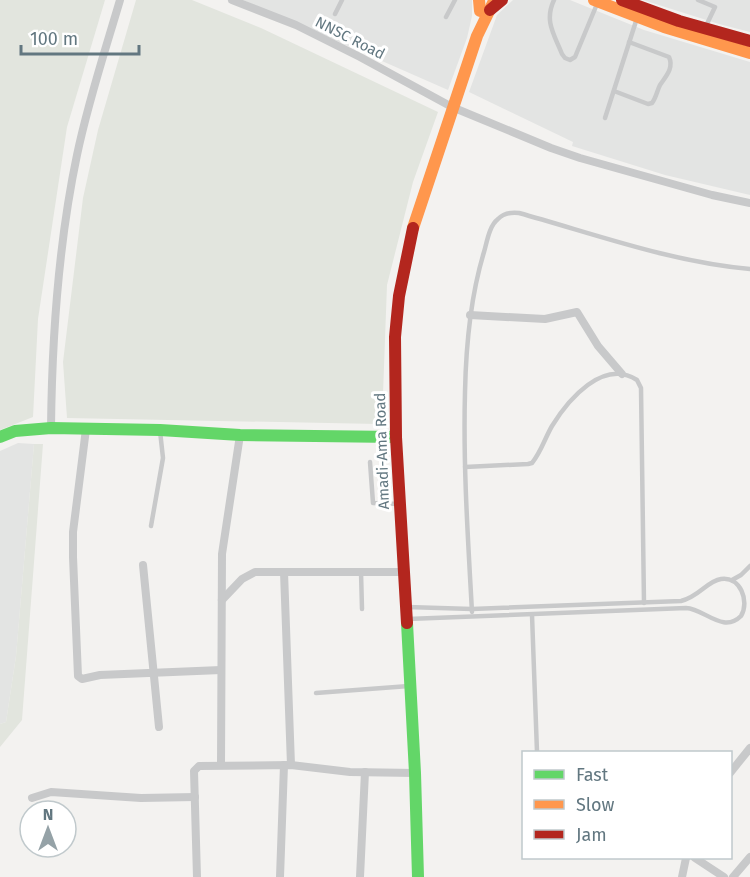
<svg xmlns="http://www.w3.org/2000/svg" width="750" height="877" font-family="'Fira Sans',sans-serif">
	<rect width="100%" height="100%" fill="#f3f2f0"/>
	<g fill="#e3e4e3">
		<polygon points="243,0 472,0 472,16 467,38 448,90"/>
		<polygon points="513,0 570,0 644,30 750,62 750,195 665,175 572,146 573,142 469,92 497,15"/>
		<polygon points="643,0 750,0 750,32 719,24"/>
		<polygon points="18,443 34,444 16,656 6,722 0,724 0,451"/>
	</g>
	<g fill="#e2e5de">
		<polygon points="0,0 105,0 67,127 38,319 33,417 0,430"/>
		<polygon points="136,0 192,0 261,28 438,112 413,182 387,285 382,421 378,424 67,418 63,362 83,198 98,130"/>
		<polygon points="34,444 43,444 22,720 0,747 0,724 6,722 16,656"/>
	</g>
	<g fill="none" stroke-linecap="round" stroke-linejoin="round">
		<g stroke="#c8c9ca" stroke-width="4.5">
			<path d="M554,0C544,21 554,34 562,54L565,58L570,60L575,57L597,4"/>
			<polyline points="698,0 715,7 706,26"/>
			<polyline points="335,14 342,0"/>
			<polyline points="446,17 455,0"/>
			<path d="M614,91L648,104L652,103C656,98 657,91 660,85C666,76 674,68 669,57L629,42"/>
			<polyline points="605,118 637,18"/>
			<polyline points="370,462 373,503 399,504"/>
			<path d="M465,467L528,464L532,463C541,452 545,438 552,426C568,400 603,358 637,380L641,388L644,603"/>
			<polyline points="151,526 163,458 160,431"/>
			<polyline points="361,572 362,609"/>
			<polyline points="732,580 741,575 750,566"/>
			<path d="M407,607L472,609L681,601C699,597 707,581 721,579C740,576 750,601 741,616C723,634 705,609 686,608L408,619"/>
			<path d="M472,612C468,539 463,466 465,392C466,344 470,298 484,252C487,242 489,226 498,219C504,213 511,212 519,213C595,234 671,262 750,269"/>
			<polyline points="532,615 537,752"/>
			<polyline points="316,693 409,686"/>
		</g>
		<g stroke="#c8c9ca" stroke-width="8">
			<polyline points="232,0 296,25 360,57 452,107 551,148 580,158 712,195 750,203"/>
			<polyline points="470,315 545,319 577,312 598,346 622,374"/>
			<path d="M51,428C52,336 58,245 77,155C88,102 105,51 120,0"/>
			<polyline points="86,429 73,532 73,557 78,676 82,679 100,675 221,670"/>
			<polyline points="143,565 159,727"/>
			<polyline points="284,572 291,765"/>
			<polyline points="222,600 242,579 255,572 403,572"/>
			<polyline points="221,765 222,554 240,435"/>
			<polyline points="730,773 750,748"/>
			<polyline points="32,798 51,792 141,798 195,797"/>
			<polyline points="695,858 724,877"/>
			<polyline points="197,877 194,771 199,766 291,765 350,772 415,773"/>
			<polyline points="280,877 284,765"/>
			<polyline points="360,877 365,772"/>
			<polyline points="682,877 686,858"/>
			<polyline points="733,877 750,857"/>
		</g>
		<g stroke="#63d668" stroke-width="12">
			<polyline points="0,437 15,431 51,428 160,430 240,435 396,437"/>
			<polyline points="407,623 415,773 418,877"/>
		</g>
		<g stroke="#ff974d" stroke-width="12">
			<polyline points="479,0 480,11"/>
			<polyline points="594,0 664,27 750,53"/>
			<polyline points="413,228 477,36 494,1"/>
		</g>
		<g stroke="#b3261e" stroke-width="12">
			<polyline points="622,0 679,21 750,41"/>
			<polyline points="490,10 502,0"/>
			<polyline points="407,623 396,437 395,337 399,296 413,228"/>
		</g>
	</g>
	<g text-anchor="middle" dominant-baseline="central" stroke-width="6" stroke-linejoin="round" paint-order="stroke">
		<g font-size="15" fill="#627780" stroke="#fff">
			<text transform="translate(350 38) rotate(27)">NNSC Road</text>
			<text transform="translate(382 451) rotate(-92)">Amadi-Ama Road</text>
		</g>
	</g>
	<rect x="522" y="751" width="210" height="108" fill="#ffffff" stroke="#c0c9cc" stroke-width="1.5"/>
	<rect x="534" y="770" width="30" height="9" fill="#63d668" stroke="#c0c9cc" stroke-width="1.5"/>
	<text x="576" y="781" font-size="18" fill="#627780">Fast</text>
	<rect x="534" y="800" width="30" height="9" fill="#ff974d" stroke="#c0c9cc" stroke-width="1.5"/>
	<text x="576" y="811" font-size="18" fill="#627780">Slow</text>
	<rect x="534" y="830" width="30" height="9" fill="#b3261e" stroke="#c0c9cc" stroke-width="1.5"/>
	<text x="576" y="841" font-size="18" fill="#627780">Jam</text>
	<g transform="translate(48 829)"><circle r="28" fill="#ffffff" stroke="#c0c9cc" stroke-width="1.5"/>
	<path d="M0-4.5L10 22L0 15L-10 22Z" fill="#95a2a7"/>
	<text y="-9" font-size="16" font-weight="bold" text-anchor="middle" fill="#627780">N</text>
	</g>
	<path d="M21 45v9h118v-9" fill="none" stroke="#627780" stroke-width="3"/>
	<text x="30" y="45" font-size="18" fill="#627780" stroke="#ffffff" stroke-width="4.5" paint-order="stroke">100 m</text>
</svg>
